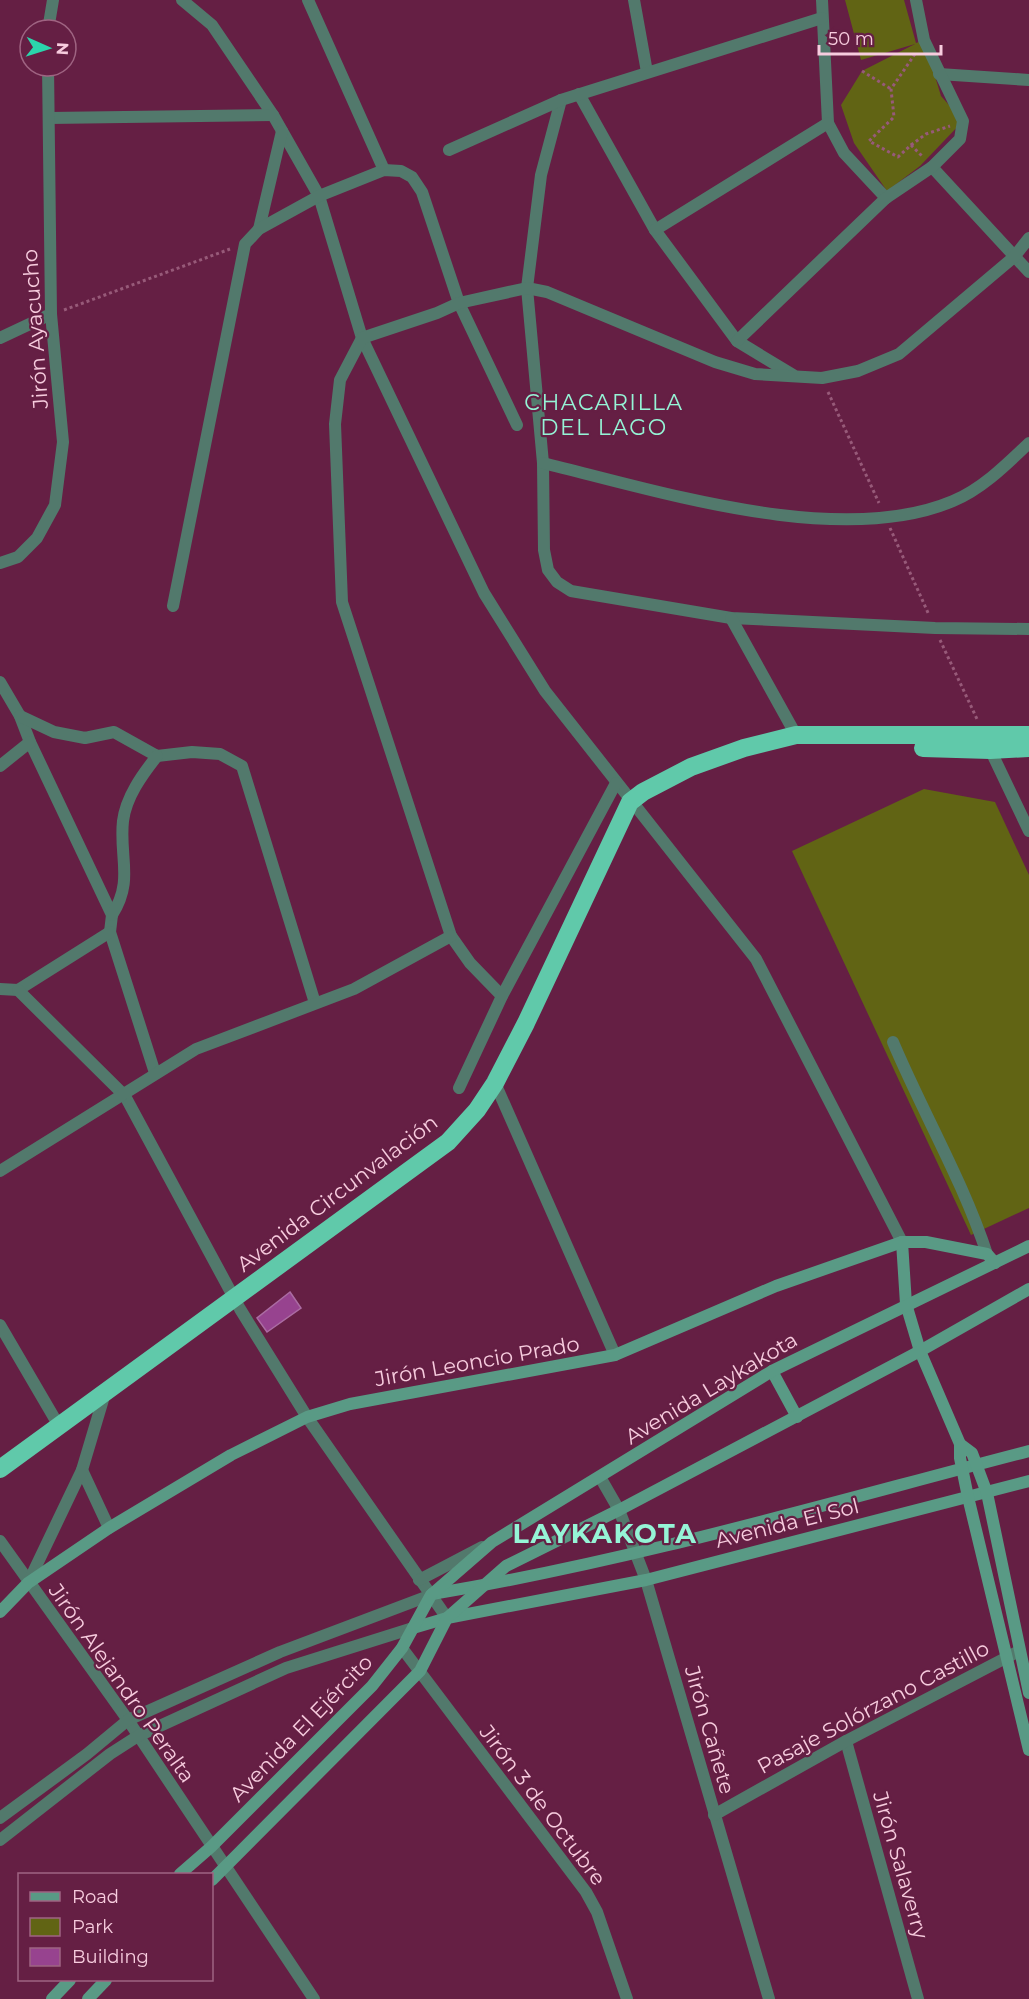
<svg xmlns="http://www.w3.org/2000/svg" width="1029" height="1999" font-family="Montserrat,sans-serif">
	<rect width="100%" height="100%" fill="#651f44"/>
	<g fill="#616414">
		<polygon points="845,0 904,0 916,43 924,40 941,96 963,121 920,166 887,191 854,143 841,105 862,71 915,44 861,60"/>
		<polygon points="924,789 995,802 1029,875 1029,1208 971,1235 792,851"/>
	</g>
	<polygon fill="#97438f" stroke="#ab6ca3" stroke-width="1.5" points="290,1292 301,1308 267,1332 257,1318"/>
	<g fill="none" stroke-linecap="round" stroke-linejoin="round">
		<g stroke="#975a79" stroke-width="3" stroke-dasharray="3 3" stroke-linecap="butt">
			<polyline points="915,54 891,89 894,117 869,141 898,157 911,145 923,157"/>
			<polyline points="862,71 891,89"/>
			<polyline points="911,145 926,134 950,126"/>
			<polyline points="64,310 230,249"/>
			<polyline points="828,392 879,503"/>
			<polyline points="890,528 929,615"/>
			<polyline points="940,640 977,719"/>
		</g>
		<g stroke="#52796c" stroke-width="12">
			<polyline points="182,0 212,25 273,115 319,196 362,338 484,593 545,691 756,959 902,1242"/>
			<polyline points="308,0 384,170"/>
			<polyline points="634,0 647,72"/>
			<polyline points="822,0 828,123 844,153 886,198"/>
			<polyline points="48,30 53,0"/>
			<polyline points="939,74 1029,80"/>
			<polyline points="579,94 655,230 737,341 793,375"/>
			<polyline points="561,100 541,175 527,288 543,463 544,550 548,570 557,582 571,591 731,618 935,628 1029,629"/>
			<polyline points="49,118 273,115"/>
			<polyline points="449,150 561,100 822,18"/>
			<polyline points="932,167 1029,272"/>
			<polyline points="259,229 282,131"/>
			<polyline points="655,230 828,123"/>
			<polyline points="0,338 51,314"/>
			<polyline points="737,341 886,198 932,167 960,139 963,121 924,40 916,0"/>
			<path d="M543,463C659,491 840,549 953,501C982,489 1007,464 1029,443"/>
			<polyline points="0,563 18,557 37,538 55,505 63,442 51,314 48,66"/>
			<polyline points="173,606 245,244 259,229 319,196 384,170 401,171 412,177 422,192 459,303 517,425"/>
			<polyline points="731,618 796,735"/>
			<polyline points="0,682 20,716 30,742 112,915 110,932 155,1073"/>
			<polyline points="20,716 54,732 85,738 114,732 157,756 192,752 220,754 242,766 315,1003"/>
			<polyline points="988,745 1029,831"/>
			<polyline points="0,766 30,742"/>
			<path d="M112,915C134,881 119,857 123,821C126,797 142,775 157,756"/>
			<polyline points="0,989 18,990 110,932"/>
			<polyline points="18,990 125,1096 240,1309 307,1417 447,1618"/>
			<polyline points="502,996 470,963 451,936 342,602 335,424 340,380 362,338 437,313 459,303 527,288 547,292 715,362 755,374 822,378 858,371 899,354 1014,257 1029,238"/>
			<path d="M893,1042C923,1113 963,1181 987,1254"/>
			<polyline points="495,1083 615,1355"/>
			<polyline points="459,1088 502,996 616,783"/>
			<polyline points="0,1171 196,1049 354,989 451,936"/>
			<polyline points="0,1325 59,1426"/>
			<polyline points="82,1470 109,1528"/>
			<polyline points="600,1477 619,1510 646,1580 769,1999"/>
			<polyline points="0,1541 128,1720 314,1999"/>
			<polyline points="419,1580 482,1547"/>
			<polyline points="28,1583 82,1470 105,1393"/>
			<polyline points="402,1648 586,1892 597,1912 627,1999"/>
			<polyline points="846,1741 918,1999"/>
			<polyline points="714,1815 846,1741 1019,1651"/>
			<polyline points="0,1818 87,1754 128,1720 280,1652 431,1595"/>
			<polyline points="0,1840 110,1754 138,1736 286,1668 413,1628"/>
		</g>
		<g stroke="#599a85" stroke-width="12">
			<polyline points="902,1242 906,1304 920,1351 960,1444"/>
			<polyline points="772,1371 797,1417"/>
			<path d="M432,1594C633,1561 832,1502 1029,1451"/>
			<polyline points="0,1612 28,1583 109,1528 231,1455 307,1417 350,1404 615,1355 776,1286 902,1242 926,1242 987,1254 995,1263"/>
			<polyline points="413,1628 447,1618 646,1580 1029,1481"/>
			<polyline points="1029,1693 987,1493 972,1453 960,1444 960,1458 968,1497 1029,1750"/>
			<polyline points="180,1874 211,1847 372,1686 402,1648 431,1595 492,1542 772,1371 1029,1246"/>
			<polyline points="212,1880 420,1671 447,1618 506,1566 619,1510 920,1351 1029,1289"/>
			<polyline points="52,1999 70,1980"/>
			<polyline points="88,1999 106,1980"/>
		</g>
		<g stroke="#60c9aa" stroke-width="18">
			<polyline points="923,748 990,750 1029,748"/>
			<polyline points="0,1469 448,1142 477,1110 495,1083 526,1023 630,802 643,792 691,767 744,748 796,735 1029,735"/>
		</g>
	</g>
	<g text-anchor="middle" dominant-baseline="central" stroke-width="4.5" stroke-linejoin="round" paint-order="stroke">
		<g font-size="21" fill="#f7ccde" stroke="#651f44">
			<text transform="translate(35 329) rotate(-94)">Jirón Ayacucho</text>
			<text transform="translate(337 1193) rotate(-37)">Avenida Circunvalación</text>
			<text transform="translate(477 1361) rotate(-10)">Jirón Leoncio Prado</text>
			<text transform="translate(711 1388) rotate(-31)">Avenida Laykakota</text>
			<text transform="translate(787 1523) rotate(-14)">Avenida El Sol</text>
			<text transform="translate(122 1683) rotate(55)">Jirón Alejandro Peralta</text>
			<text transform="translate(873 1707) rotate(-28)">Pasaje Solórzano Castillo</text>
			<text transform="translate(301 1728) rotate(-46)">Avenida El Ejército</text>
			<text transform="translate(710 1730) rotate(74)">Jirón Cañete</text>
			<text transform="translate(543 1805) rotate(53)">Jirón 3 de Octubre</text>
			<text transform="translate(901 1865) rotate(74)">Jirón Salaverry</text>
		</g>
		<g font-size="22" letter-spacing="1.5" fill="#95f4d6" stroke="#651f44">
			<text x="604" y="402">CHACARILLA<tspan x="604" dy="25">DEL LAGO</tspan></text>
		</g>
		<g font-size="27" font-weight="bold" letter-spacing="1.5" fill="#95f4d6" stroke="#651f44">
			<text x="605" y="1533">LAYKAKOTA</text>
		</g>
	</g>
	<rect x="18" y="1873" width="195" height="108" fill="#651f44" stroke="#9f6482" stroke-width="1.5"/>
	<rect x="30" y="1892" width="30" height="9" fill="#599a85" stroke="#9f6482" stroke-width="1.5"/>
	<text x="72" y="1903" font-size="18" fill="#f7ccde">Road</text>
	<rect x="30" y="1918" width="30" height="18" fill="#616414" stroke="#9f6482" stroke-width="1.5"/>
	<text x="72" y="1933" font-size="18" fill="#f7ccde">Park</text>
	<rect x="30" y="1948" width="30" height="18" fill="#97438f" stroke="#9f6482" stroke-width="1.5"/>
	<text x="72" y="1963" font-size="18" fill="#f7ccde">Building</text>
	<g transform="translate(48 48) rotate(93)"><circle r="28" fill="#651f44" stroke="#9f6482" stroke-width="1.5"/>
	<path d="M0-4.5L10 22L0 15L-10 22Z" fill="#2bd5ac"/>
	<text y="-9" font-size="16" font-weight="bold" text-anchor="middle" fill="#f7ccde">N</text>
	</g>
	<path d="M819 45v9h122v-9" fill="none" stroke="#f7ccde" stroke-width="3"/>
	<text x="828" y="45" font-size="18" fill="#f7ccde" stroke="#651f44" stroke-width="4.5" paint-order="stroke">50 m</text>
</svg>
